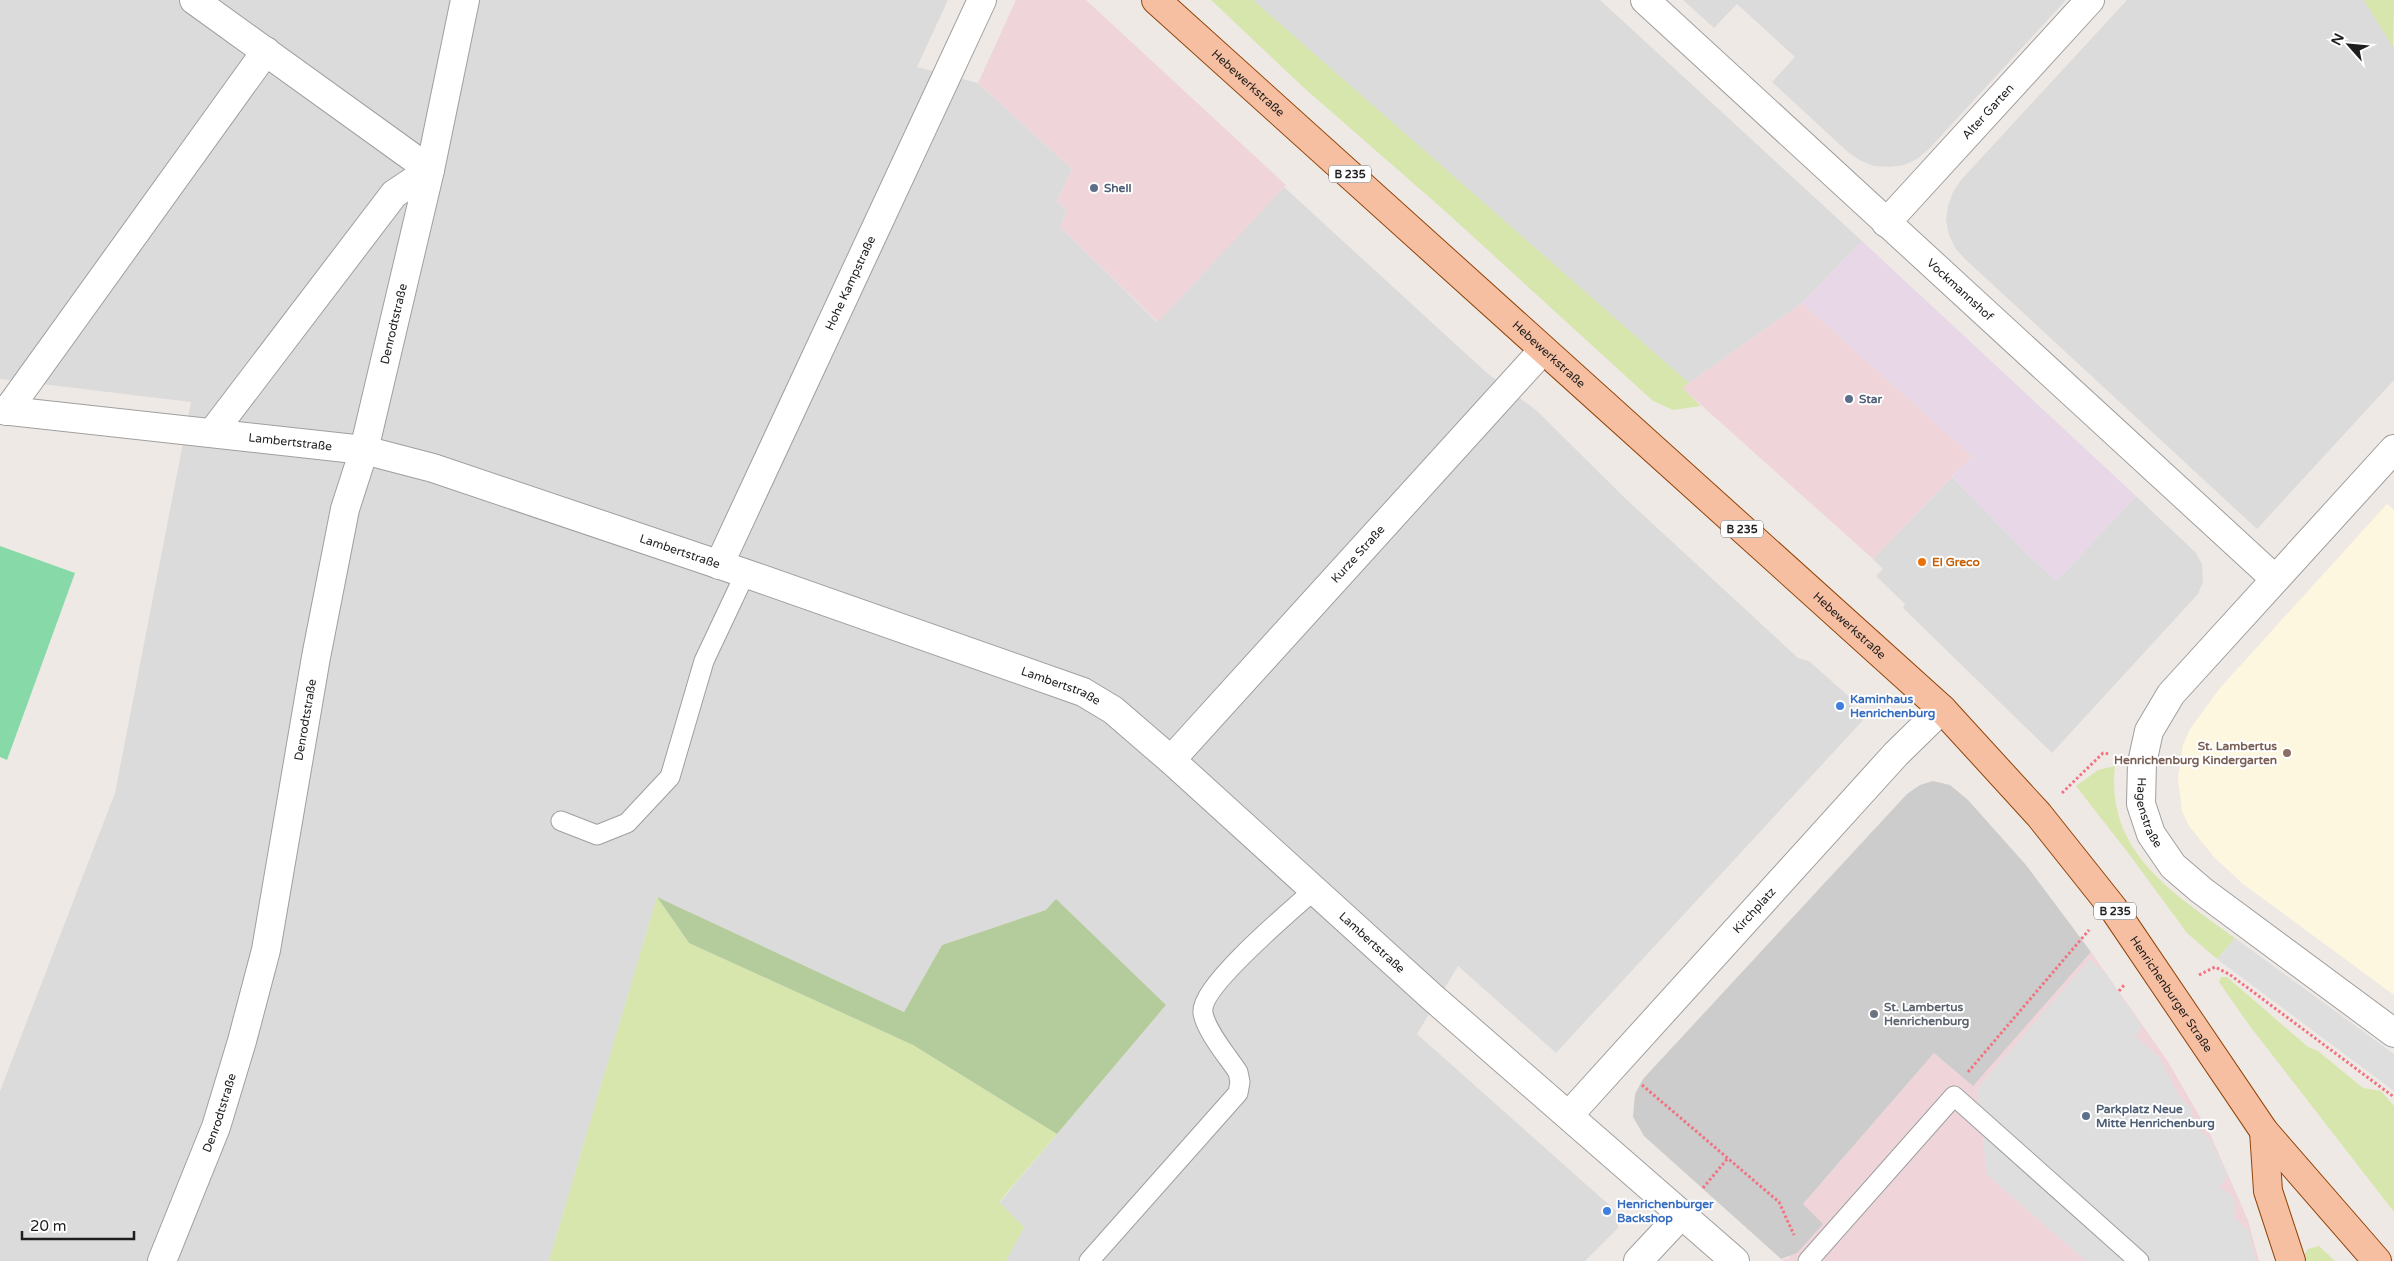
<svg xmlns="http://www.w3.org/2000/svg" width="2394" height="1261" font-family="'Varela Round',sans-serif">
	<rect width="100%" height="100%" fill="#efe9e5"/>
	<g fill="#dcdbdb">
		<polygon points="0,0 948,0 917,67 978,83 1072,169 1057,201 1067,211 1060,227 1157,322 1284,187 1487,373 1537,411 1627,500 1798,658 1809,661 1855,702 1852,706 1865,718 1556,1053 1458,966 1417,1034 1616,1211 1618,1228 1585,1261 1006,1261 1024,1227 999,1203 1166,1005 1046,910 942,945 904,1012 657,897 549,1261 0,1261 0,1091 115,793 191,402 0,379"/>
		<polygon points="1253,0 1600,0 1862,241 1802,303 1689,383"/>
		<polygon points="1683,0 2066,0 1929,149 1917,159 1904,165 1889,167 1874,166 1861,161 1849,153 1772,82 1795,57 1737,4 1714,28"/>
		<polygon points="2127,0 2364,0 2394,46 2394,380 2257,529 1965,259 1955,248 1949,235 1946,220 1948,206 1953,192 1961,180"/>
		<polygon points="1952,477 2032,559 2057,581 2136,496 2196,553 2202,564 2203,582 2198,594 2052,753 1903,608 1905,604 1876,576 1883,569 1873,559"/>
	</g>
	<g fill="#efd5d9">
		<polygon points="1016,0 1086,0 1286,185 1158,322 1060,227 1067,211 1057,201 1072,169 978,83"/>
		<polygon points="1802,303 1972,456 1873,559 1682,388"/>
		<polygon points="2091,952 2167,1060 2210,1134 2248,1220 2259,1261 1784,1261 1781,1259 1789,1258 1803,1204 1934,1053 1973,1085"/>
	</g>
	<polygon fill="#e7d7e7" points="1862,241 2136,496 2057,581 2032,559 1952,477 1972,456 1802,303"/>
	<polygon fill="#fdf7df" points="2387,504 2394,510 2394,995 2243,884 2214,857 2189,826 2182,811 2178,778 2183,745 2190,729 2220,688"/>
	<polygon fill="#ccc" points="1933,781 1950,785 1968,800 2026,865 2091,952 1973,1086 1934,1053 1803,1204 1823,1224 1797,1253 1781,1259 1644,1136 1633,1117 1635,1094 1643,1079 1907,794 1920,785"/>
	<g fill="#d6e6ad">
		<polygon points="1211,0 1253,0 1689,383 1682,388 1701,406 1673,410 1653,401 1445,211 1303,87"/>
		<polygon points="2364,0 2394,0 2393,47"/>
		<path d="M2115,766C2105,853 2175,894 2235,938L2217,959L2187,933L2129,854L2076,786L2098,770Z"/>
		<polygon points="657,897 689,943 913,1045 1057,1134 999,1202 1024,1227 1006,1261 549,1261"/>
		<polygon points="2221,977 2227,977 2308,1047 2318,1051 2363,1088 2381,1091 2394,1106 2394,1212 2249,1025 2219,982"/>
		<polygon points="2319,1246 2335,1261 2305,1261 2304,1255 2308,1249"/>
	</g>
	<polygon fill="#b4cc9c" points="657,897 904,1012 942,945 1046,910 1056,899 1166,1005 1057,1134 913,1045 689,943"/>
	<polygon fill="#87daa7" points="0,546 75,573 7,760 0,757"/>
	<g fill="#dedede">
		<polygon points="2235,938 2394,1054 2394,1091 2217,959"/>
		<polygon points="2090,959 2106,974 2142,1027 2135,1036 2159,1057 2178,1094 2192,1109 2193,1124 2210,1139 2228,1176 2219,1187 2232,1196 2235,1201 2234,1218 2249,1231 2256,1261 2086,1261 1987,1175 1977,1088"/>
	</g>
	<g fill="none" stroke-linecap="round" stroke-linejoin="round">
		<g stroke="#9f9f9f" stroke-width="21">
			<g id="lane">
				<polyline points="561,821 597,835 627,823 670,777 704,661 745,574"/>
				<path d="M1089,1261L1238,1093L1240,1082L1238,1072C1228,1057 1206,1031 1203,1013C1199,987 1292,910 1314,890"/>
				<polyline points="1808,1261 1954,1096 2139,1261"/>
			</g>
		</g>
		<g stroke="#9f9f9f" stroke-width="30">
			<g id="street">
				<polyline points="194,0 430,170 394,194 212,433"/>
				<path id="s1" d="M1645,0L2275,579"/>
				<path id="s2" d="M1886,223L2090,0"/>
				<path id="s3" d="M0,410L364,450L433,468L753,576L1083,692L1113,710L1171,760L1432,997L1735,1261"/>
				<polyline points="7,411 266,51"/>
				<path id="s4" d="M2394,449L2171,694L2149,731L2142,763L2141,804L2151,834L2173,866L2201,890L2394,1033"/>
				<path id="s5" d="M719,565L982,0"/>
				<path id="s6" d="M1171,760L1543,350"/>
				<path id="s7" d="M1569,1115L1896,754L1942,709"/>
				<path id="s8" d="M162,1261L216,1127L242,1041L266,950L316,657L345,509L364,450L430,170L465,0"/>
				<polyline points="1638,1261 1682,1214"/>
			</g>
		</g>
		<g stroke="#904508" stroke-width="30">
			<g id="primary">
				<path id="s9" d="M1156,0L1942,709L2039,815L2113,908L2264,1131L2377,1261"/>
				<polyline points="2264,1131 2268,1191 2291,1261"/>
			</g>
		</g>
		<g stroke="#f27281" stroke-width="3" stroke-dasharray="2.5 2.5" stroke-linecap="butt">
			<polyline points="2062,793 2103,753 2110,754"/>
			<polyline points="2199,975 2215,967 2229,974 2394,1097"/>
			<polyline points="2119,991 2125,984"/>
			<polyline points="1968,1072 2089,930"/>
			<polyline points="1642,1085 1779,1202 1794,1235"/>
			<polyline points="1703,1188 1728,1158"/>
		</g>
		<use href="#lane" stroke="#fff" stroke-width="19"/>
		<use href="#street" stroke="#fff" stroke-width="28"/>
		<use href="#primary" stroke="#f7bfa2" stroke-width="28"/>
	</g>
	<g fill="#5c6f8a" stroke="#fff" stroke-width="2">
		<circle cx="1094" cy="188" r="5"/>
		<circle cx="1849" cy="399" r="5"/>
		<circle cx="2086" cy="1116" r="5"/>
	</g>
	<circle fill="#e8710a" stroke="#fff" stroke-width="2" cx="1922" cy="562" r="5"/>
	<g fill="#3f7fe0" stroke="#fff" stroke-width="2">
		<circle cx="1840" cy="706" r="5"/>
		<circle cx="1607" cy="1211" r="5"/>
	</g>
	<circle fill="#8d6e63" stroke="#fff" stroke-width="2" cx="2287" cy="753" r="5"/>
	<circle fill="#6b7280" stroke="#fff" stroke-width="2" cx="1874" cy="1014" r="5"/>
	<g text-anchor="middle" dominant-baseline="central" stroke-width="4" stroke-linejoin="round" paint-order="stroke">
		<g fill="#fff" stroke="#626262" stroke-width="1">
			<rect x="1329" y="165.5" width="42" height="17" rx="4"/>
			<rect x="1721" y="520.5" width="42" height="17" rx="4"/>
			<rect x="2094" y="902.5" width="42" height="17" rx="4"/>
		</g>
		<g font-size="11" font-weight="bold" fill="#1e1e1e">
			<text x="1350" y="174">B 235</text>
			<text x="1742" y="529">B 235</text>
			<text x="2115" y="911">B 235</text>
		</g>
		<g font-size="12" fill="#1e1e1e" stroke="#fff">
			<text stroke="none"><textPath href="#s9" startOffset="124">Hebewerkstraße</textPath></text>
			<text stroke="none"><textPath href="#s2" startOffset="151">Alter Garten</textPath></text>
			<text stroke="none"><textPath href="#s5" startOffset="311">Hohe Kampstraße</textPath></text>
			<text stroke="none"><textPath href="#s1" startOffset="428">Vockmannshof</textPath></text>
			<text stroke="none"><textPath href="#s8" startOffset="968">Denrodtstraße</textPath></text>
			<text stroke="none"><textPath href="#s9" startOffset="529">Hebewerkstraße</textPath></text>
			<text stroke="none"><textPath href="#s3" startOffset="292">Lambertstraße</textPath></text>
			<text stroke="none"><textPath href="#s3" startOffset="698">Lambertstraße</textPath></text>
			<text stroke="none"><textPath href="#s6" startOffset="278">Kurze Straße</textPath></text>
			<text stroke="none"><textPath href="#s9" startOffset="934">Hebewerkstraße</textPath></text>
			<text stroke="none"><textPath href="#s3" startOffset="1102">Lambertstraße</textPath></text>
			<text stroke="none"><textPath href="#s8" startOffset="562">Denrodtstraße</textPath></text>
			<text stroke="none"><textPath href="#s4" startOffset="458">Hagenstraße</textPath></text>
			<text stroke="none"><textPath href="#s7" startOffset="276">Kirchplatz</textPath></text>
			<text stroke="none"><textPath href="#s3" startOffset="1508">Lambertstraße</textPath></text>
			<text stroke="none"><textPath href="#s9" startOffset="1425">Henrichenburger Straße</textPath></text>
			<text stroke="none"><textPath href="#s8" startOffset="159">Denrodtstraße</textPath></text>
		</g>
		<g font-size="12" font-weight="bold" fill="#4e5e75" stroke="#fff" text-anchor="start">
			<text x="1104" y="188">Shell</text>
			<text x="1859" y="399">Star</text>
			<text x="2096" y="1109">Parkplatz Neue<tspan x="2096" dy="14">Mitte Henrichenburg</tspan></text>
		</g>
		<g font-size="12" font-weight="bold" fill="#c56008" stroke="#fff" text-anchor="start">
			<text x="1932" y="562">El Greco</text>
		</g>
		<g font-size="12" font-weight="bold" fill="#366cbe" stroke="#fff" text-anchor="start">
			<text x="1850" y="699">Kaminhaus<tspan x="1850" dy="14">Henrichenburg</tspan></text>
			<text x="1617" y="1204">Henrichenburger<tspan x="1617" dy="14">Backshop</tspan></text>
		</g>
		<g font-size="12" font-weight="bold" fill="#785e54" stroke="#fff" text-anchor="end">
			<text x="2277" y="746">St. Lambertus<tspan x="2277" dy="14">Henrichenburg Kindergarten</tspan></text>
		</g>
		<g font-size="12" font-weight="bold" fill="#5b616d" stroke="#fff" text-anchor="start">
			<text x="1884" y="1007">St. Lambertus<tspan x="1884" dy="14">Henrichenburg</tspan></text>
		</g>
	</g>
	<g transform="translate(2349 45) rotate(297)" stroke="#ffffff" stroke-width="4" paint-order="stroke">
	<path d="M0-4L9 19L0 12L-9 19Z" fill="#1e1e1e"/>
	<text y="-8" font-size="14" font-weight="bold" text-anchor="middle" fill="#1e1e1e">N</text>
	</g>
	<path d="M22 1231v8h112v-8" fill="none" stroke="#1e1e1e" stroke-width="2.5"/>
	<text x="30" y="1231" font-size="15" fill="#1e1e1e" stroke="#ffffff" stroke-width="4" paint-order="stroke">20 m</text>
</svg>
